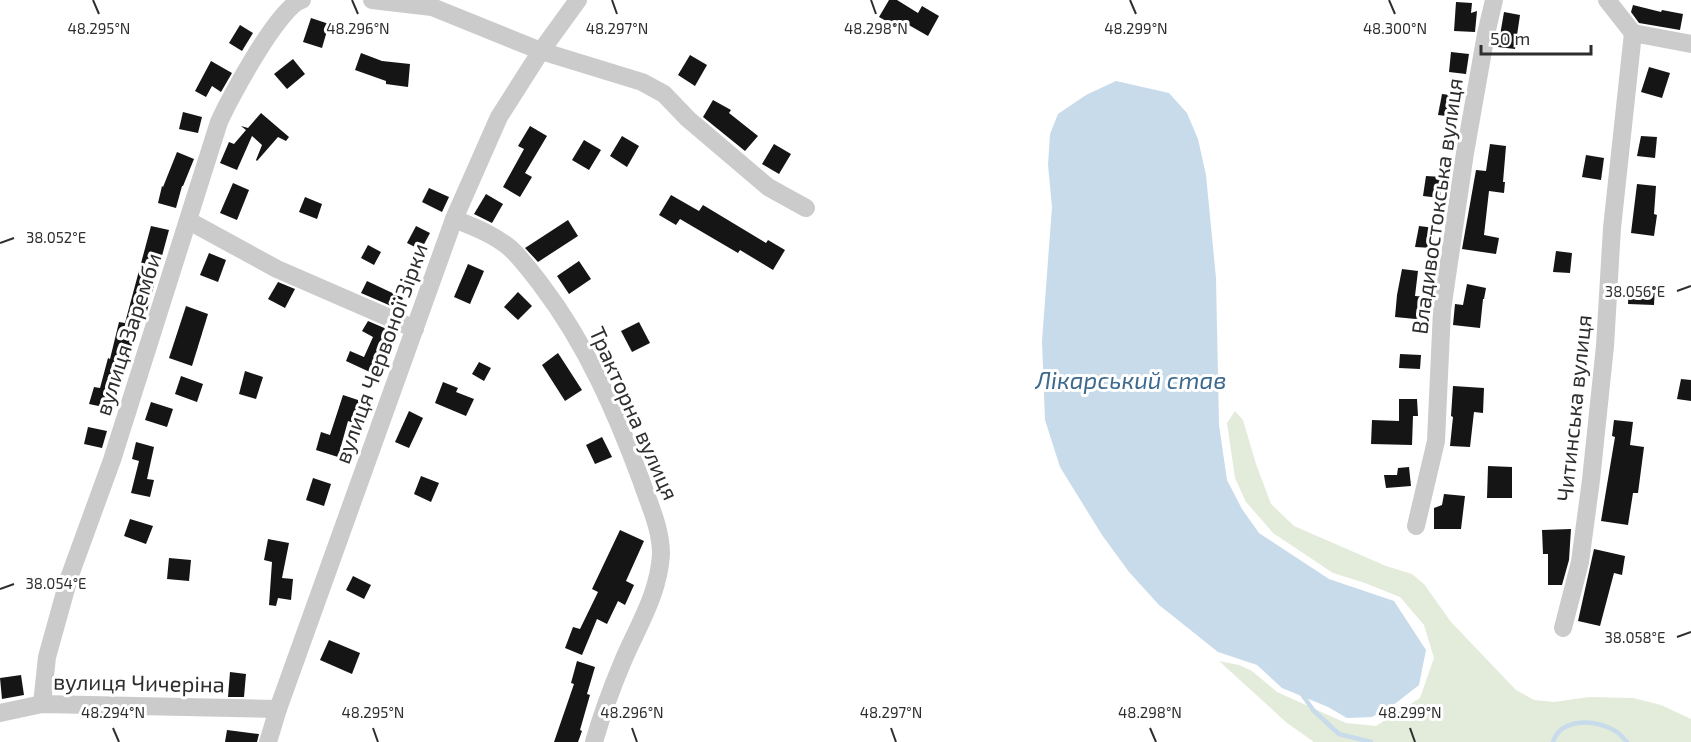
<svg xmlns="http://www.w3.org/2000/svg" width="1691" height="742" font-family="'Exo 2',sans-serif">
	<rect width="100%" height="100%" fill="#fff"/>
	<polygon fill="#e3ebdb" points="1235,411 1243,420 1256,464 1271,504 1294,526 1386,566 1412,574 1424,584 1451,622 1516,690 1534,700 1554,702 1589,697 1633,698 1661,705 1691,719 1691,742 1314,742 1287,723 1219,661 1239,665 1252,671 1277,692 1346,723 1376,726 1420,698 1434,658 1424,625 1400,597 1365,583 1333,573 1273,533 1246,502 1235,478 1227,423"/>
	<polygon fill="#c8dbeb" points="1116,81 1169,93 1187,113 1198,139 1206,175 1216,278 1219,425 1227,480 1242,509 1259,533 1329,579 1394,601 1426,650 1419,685 1396,703 1372,717 1347,718 1328,707 1282,688 1257,665 1218,652 1159,605 1129,572 1102,535 1060,467 1045,420 1042,341 1052,207 1048,165 1050,134 1058,114 1086,95"/>
	<g fill="none" stroke-linecap="round" stroke-linejoin="round">
		<g stroke="#c8dbeb" stroke-width="4.5">
			<polyline points="1301,693 1314,711 1339,734 1371,742"/>
			<path d="M1553,742C1561,717 1598,719 1617,732C1620,734 1624,739 1627,742"/>
		</g>
	</g>
	<g fill="#151515">
		<polygon points="889,0 897,0 918,13 922,6 939,16 928,36 900,20 897,27 879,17"/>
		<polygon points="1456,2 1472,3 1471,13 1477,11 1475,32 1454,31"/>
		<polygon points="1633,5 1661,12 1662,10 1683,14 1680,30 1639,23 1631,12"/>
		<polygon points="1504,12 1520,15 1515,49 1498,47"/>
		<polygon points="311,18 329,24 322,48 303,42"/>
		<polygon points="240,25 253,33 242,51 229,43"/>
		<polygon points="1451,52 1469,54 1466,74 1449,72"/>
		<polygon points="361,53 382,61 410,64 408,87 386,84 386,81 355,70"/>
		<polygon points="690,55 707,65 695,86 678,75"/>
		<polygon points="293,59 305,74 287,89 274,74"/>
		<polygon points="211,61 232,73 221,92 212,86 206,97 195,91"/>
		<polygon points="1649,67 1670,73 1662,98 1641,92"/>
		<polygon points="1442,94 1457,96 1455,117 1438,115"/>
		<polygon points="713,100 731,110 729,113 758,136 745,151 703,117"/>
		<polygon points="183,112 202,117 198,133 179,129"/>
		<polygon points="261,113 289,137 286,141 278,137 257,161 256,160 262,145 252,136 237,170 220,163 229,142 234,144 246,130 241,126 248,128"/>
		<polygon points="530,126 547,136 525,173 532,177 520,197 503,187 524,149 518,146"/>
		<polygon points="622,136 639,146 627,167 610,156"/>
		<polygon points="1641,136 1657,137 1655,158 1637,156"/>
		<polygon points="584,140 601,150 589,170 572,160"/>
		<polygon points="774,144 791,154 779,174 762,164"/>
		<polygon points="1490,144 1506,146 1503,182 1505,182 1504,193 1489,191 1484,235 1499,238 1496,254 1462,249 1476,170 1486,171"/>
		<polygon points="177,152 194,159 183,186 182,186 176,208 158,203 162,186 163,187"/>
		<polygon points="1586,155 1604,158 1601,180 1582,177"/>
		<polygon points="1426,176 1442,177 1440,198 1423,196"/>
		<polygon points="233,183 249,190 237,220 220,213"/>
		<polygon points="1637,184 1656,186 1654,214 1657,215 1654,236 1631,233"/>
		<polygon points="429,188 449,197 442,212 422,202"/>
		<polygon points="486,194 503,204 492,223 474,214"/>
		<polygon points="671,195 699,211 703,205 766,243 768,240 785,250 773,270 740,250 738,253 680,219 676,225 659,215"/>
		<polygon points="305,197 322,204 317,219 299,212"/>
		<polygon points="568,220 578,236 538,262 525,248"/>
		<polygon points="151,226 169,230 147,311 142,310 122,379 115,378 108,408 89,404 94,387 100,388 108,358 110,359 119,322 125,323"/>
		<polygon points="416,226 430,233 421,250 407,243"/>
		<polygon points="1419,226 1435,228 1433,248 1415,247"/>
		<polygon points="368,245 381,252 374,265 361,258"/>
		<polygon points="1556,251 1572,253 1570,273 1553,272"/>
		<polygon points="209,253 226,260 218,282 200,275"/>
		<polygon points="579,261 591,279 569,294 557,276"/>
		<polygon points="468,264 484,271 470,304 454,297"/>
		<polygon points="1402,269 1418,271 1415,296 1428,297 1426,320 1395,317 1397,295"/>
		<polygon points="367,281 403,298 398,309 361,293"/>
		<polygon points="278,282 295,289 285,308 268,299"/>
		<polygon points="1467,284 1486,288 1484,299 1483,299 1480,328 1453,325 1455,304 1463,305"/>
		<polygon points="1629,284 1655,285 1654,305 1628,304"/>
		<polygon points="518,292 532,306 518,320 504,307"/>
		<polygon points="186,306 208,314 192,366 169,358"/>
		<polygon points="368,321 389,330 378,351 383,354 374,374 346,361 350,351 364,357 373,337 362,331"/>
		<polygon points="639,322 650,343 632,352 621,331"/>
		<polygon points="558,353 582,390 565,401 542,365"/>
		<polygon points="1400,354 1421,355 1420,369 1399,368"/>
		<polygon points="479,362 491,368 484,381 472,374"/>
		<polygon points="245,371 263,377 256,399 239,394"/>
		<polygon points="181,376 203,384 197,402 175,394"/>
		<polygon points="1681,379 1691,380 1691,401 1677,399"/>
		<polygon points="443,382 458,388 456,392 474,399 466,416 435,403"/>
		<polygon points="1453,386 1484,388 1483,413 1474,412 1470,447 1450,446 1453,417 1451,416"/>
		<polygon points="343,395 361,401 354,423 348,421 338,457 316,450 321,432 330,435"/>
		<polygon points="1399,399 1417,399 1418,416 1413,416 1412,445 1371,444 1372,420 1399,421"/>
		<polygon points="151,402 173,409 167,427 145,420"/>
		<polygon points="409,411 423,418 409,448 395,442"/>
		<polygon points="1614,420 1633,422 1630,445 1644,447 1638,493 1633,493 1628,525 1601,521 1615,437 1612,436"/>
		<polygon points="88,427 107,431 102,448 84,444"/>
		<polygon points="602,437 612,457 595,464 586,445"/>
		<polygon points="136,442 154,447 147,479 154,480 150,497 131,493 139,461 132,459"/>
		<polygon points="1488,466 1512,467 1512,498 1487,498"/>
		<polygon points="1409,467 1411,486 1386,488 1384,475 1397,475 1398,468"/>
		<polygon points="421,476 439,483 431,502 414,494"/>
		<polygon points="313,478 331,484 324,506 306,500"/>
		<polygon points="1444,494 1465,496 1461,529 1434,529 1434,508 1442,505"/>
		<polygon points="130,519 153,526 146,544 124,536"/>
		<polygon points="1571,529 1569,560 1562,585 1548,585 1548,554 1543,554 1542,530"/>
		<polygon points="620,530 644,541 626,581 634,585 625,605 618,601 607,624 597,619 582,655 565,648 573,627 580,629 598,592 592,589"/>
		<polygon points="268,539 289,543 282,578 293,579 291,600 278,598 276,606 269,605 272,562 264,560"/>
		<polygon points="1594,549 1625,556 1622,575 1614,573 1600,626 1578,621"/>
		<polygon points="169,558 191,560 189,581 167,579"/>
		<polygon points="353,576 371,585 364,599 346,590"/>
		<polygon points="329,640 360,653 352,674 320,660"/>
		<polygon points="577,661 595,667 587,694 590,695 580,730 582,731 578,742 554,742 574,684 571,683"/>
		<polygon points="230,672 246,674 244,697 228,697"/>
		<polygon points="21,675 24,695 2,699 0,678"/>
		<polygon points="227,730 259,734 257,742 225,742"/>
	</g>
	<g fill="none" stroke-linecap="round" stroke-linejoin="round">
		<g stroke="#cbcbcb" stroke-width="18">
			<polyline points="372,0 432,7 541,51 642,82 664,94 688,119 768,187 806,208"/>
			<polyline points="1607,0 1633,33"/>
			<path d="M454,219C474,227 493,234 510,248C522,259 532,273 542,286C586,344 616,412 641,480C649,504 661,528 661,554C659,593 638,626 623,661C612,687 602,714 594,742"/>
			<polyline points="189,221 277,269 415,329"/>
			<polyline points="1416,526 1436,441 1442,310 1465,153 1486,34 1494,0"/>
			<polyline points="1563,628 1580,562 1591,480 1605,346 1612,228 1633,33 1691,44"/>
			<path d="M42,704L47,657L69,578L112,460L219,122C229,99 280,5 302,0"/>
			<polyline points="0,713 42,704 278,709"/>
			<polyline points="268,742 278,709 454,219 499,117 541,51 578,0"/>
		</g>
	</g>
	<path fill="none" stroke="#2e2e2e" stroke-width="2" d="M93,0L99,14M352,0L358,14M612,0L617,14M871,0L876,14M1130,0L1136,14M1389,0L1395,14M0,243L14,238M1677,291L1691,286M0,589L14,584M1677,637L1691,632M113,728L119,742M373,728L378,742M632,728L637,742M891,728L896,742M1150,728L1156,742M1410,728L1415,742"/>
	<g text-anchor="middle" dominant-baseline="central" stroke-width="6" stroke-linejoin="round" paint-order="stroke">
		<g font-size="22" fill="#2e2e2e" stroke="#fff">
			<text transform="translate(1436 206) rotate(-82)">Владивостокська вулиця</text>
			<text transform="translate(127 334) rotate(-72)">вулиця Заремби</text>
			<text transform="translate(380 353) rotate(-70)">вулиця Червоної Зірки</text>
			<text transform="translate(1573 408) rotate(-84)">Читинська вулиця</text>
			<text transform="translate(635 413) rotate(66)">Тракторна вулиця</text>
			<text transform="translate(139 682) rotate(1)">вулиця Чичеріна</text>
		</g>
		<g font-size="24" font-style="italic" fill="#3d6a8e" stroke="#fff">
			<text x="1131" y="379">Лікарський став</text>
		</g>
	</g>
	<g font-size="15" text-anchor="middle" fill="#2e2e2e" stroke="#fff" stroke-width="6" stroke-linejoin="round" paint-order="stroke">
		<text x="99" y="34">48.295°N</text>
		<text x="358" y="34">48.296°N</text>
		<text x="617" y="34">48.297°N</text>
		<text x="876" y="34">48.298°N</text>
		<text x="1136" y="34">48.299°N</text>
		<text x="1395" y="34">48.300°N</text>
		<text x="56" y="243">38.052°E</text>
		<text x="1635" y="297">38.056°E</text>
		<text x="56" y="589">38.054°E</text>
		<text x="1635" y="643">38.058°E</text>
		<text x="113" y="718">48.294°N</text>
		<text x="373" y="718">48.295°N</text>
		<text x="632" y="718">48.296°N</text>
		<text x="891" y="718">48.297°N</text>
		<text x="1150" y="718">48.298°N</text>
		<text x="1410" y="718">48.299°N</text>
	</g>
	<path d="M1481 45v9h110v-9" fill="none" stroke="#2e2e2e" stroke-width="3"/>
	<text x="1490" y="45" font-size="18" fill="#2e2e2e" stroke="#ffffff" stroke-width="4.5" paint-order="stroke">50 m</text>
</svg>
